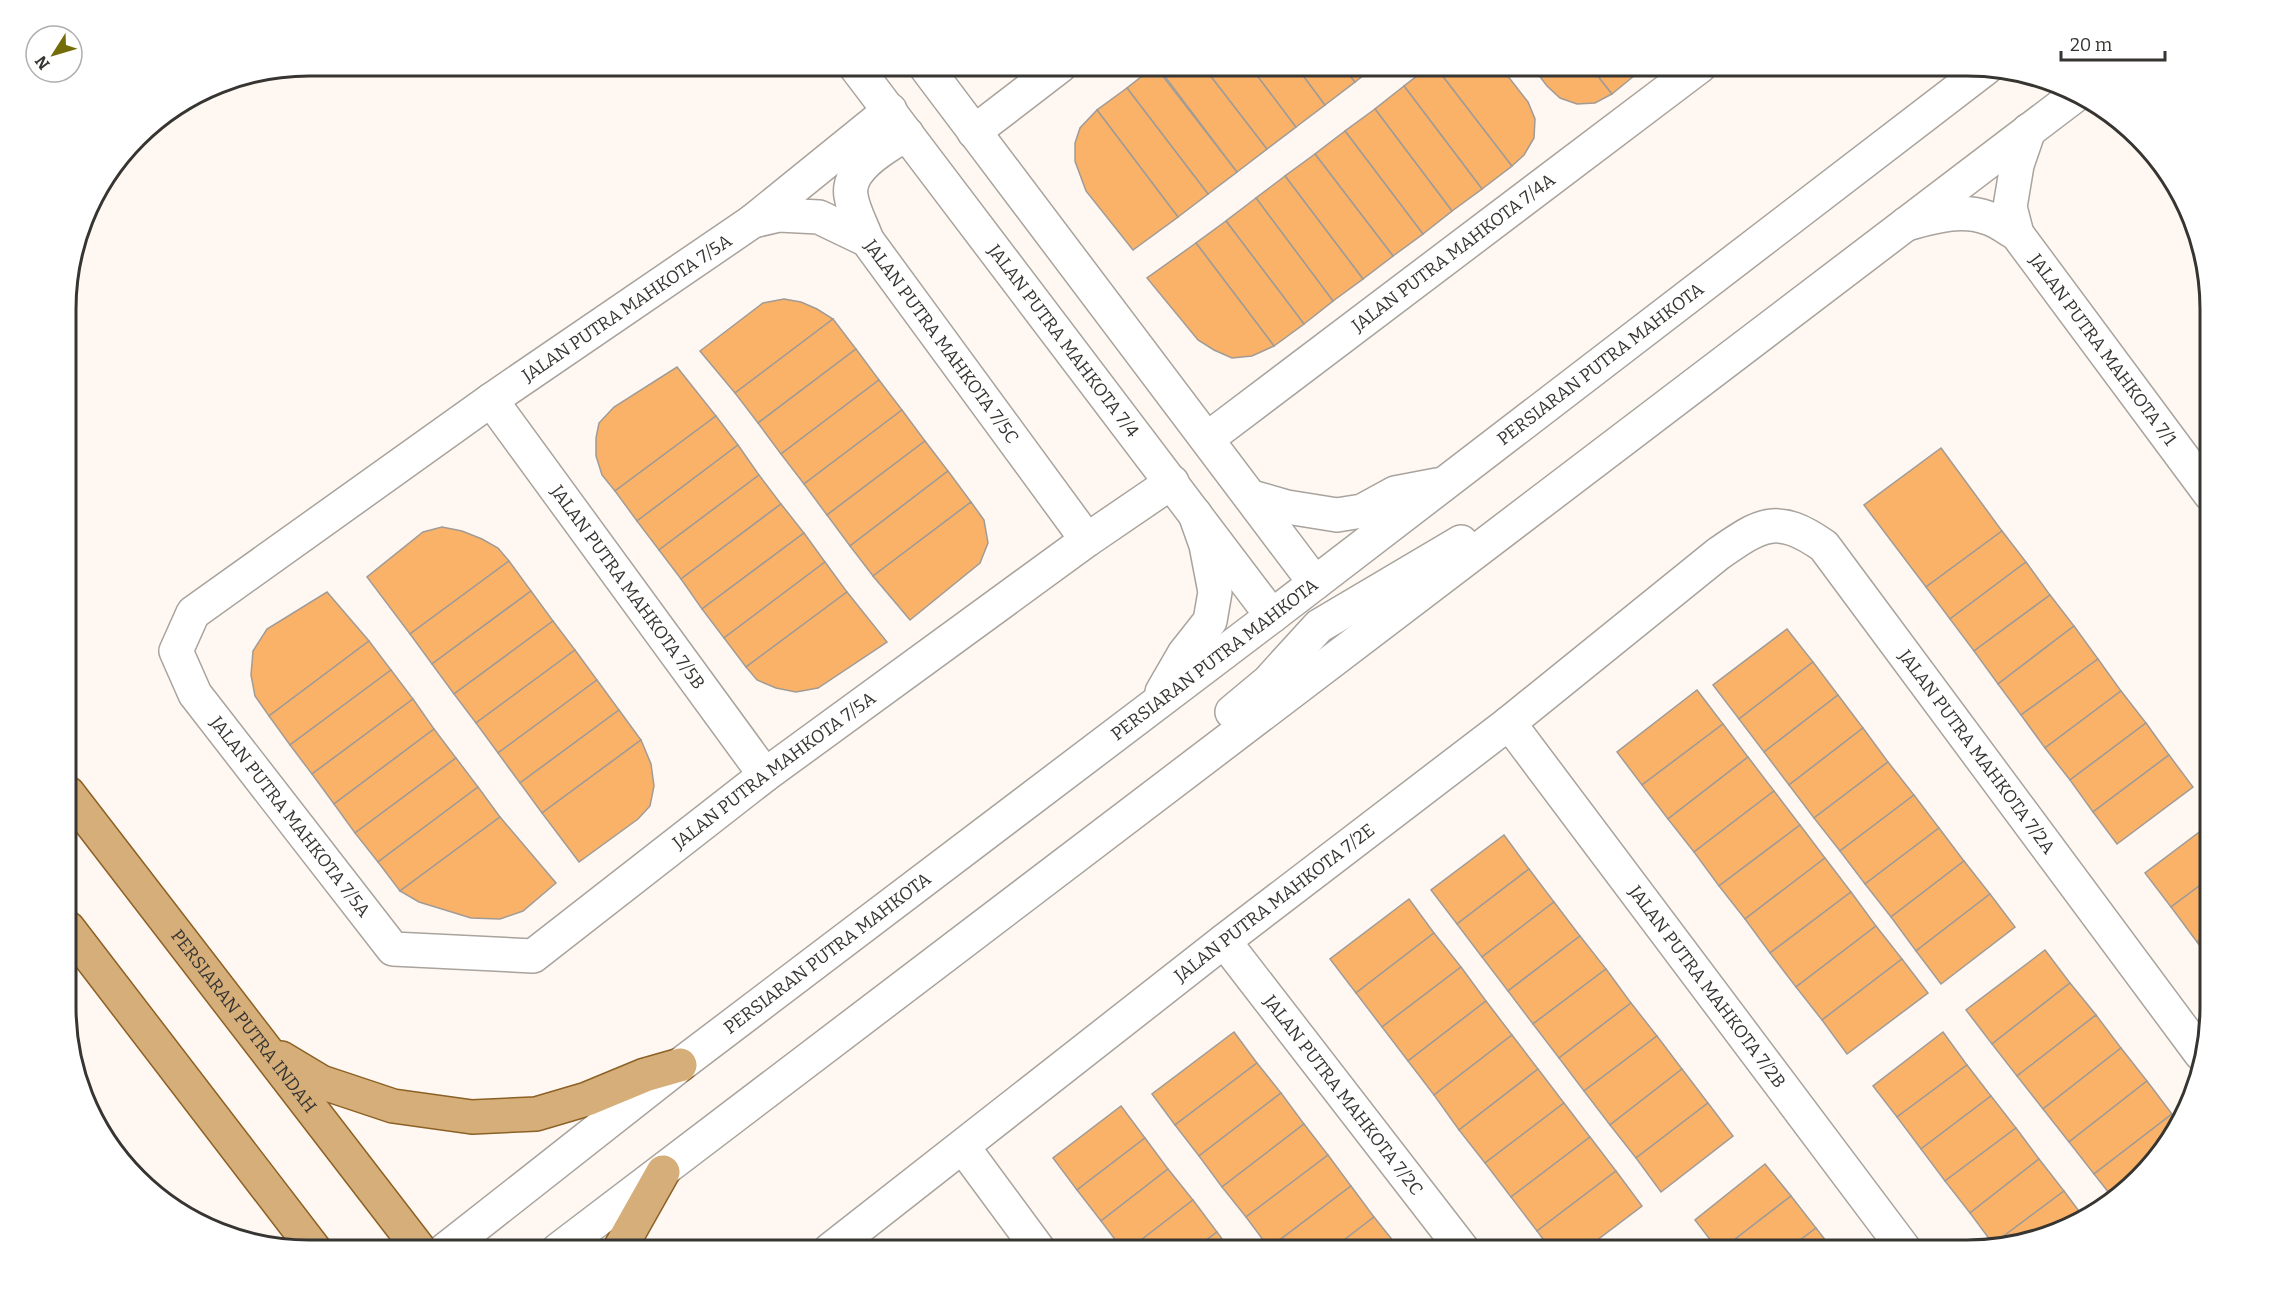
<svg xmlns="http://www.w3.org/2000/svg" width="2277" height="1316" font-family="Bitter,serif">
	<rect width="100%" height="100%" fill="#fff8f2"/>
	<g fill="#fab268" stroke="#a19b96" stroke-width="1.5">
		<polygon points="1155,66 1237,172 1208,194 1127,88"/>
		<polygon points="1157,66 1203,66 1267,149 1237,172"/>
		<polygon points="1203,66 1250,66 1296,127 1267,149"/>
		<polygon points="1250,66 1296,66 1325,105 1296,127"/>
		<polygon points="1296,66 1342,66 1355,82 1325,105"/>
		<polygon points="1342,66 1376,66 1355,82"/>
		<polygon points="1430,66 1435,66 1512,166 1482,189 1404,86"/>
		<polygon points="1435,66 1500,66 1528,102 1535,119 1534,138 1524,155 1512,166"/>
		<polygon points="1532,66 1590,66 1612,94 1595,103 1577,104 1560,98 1547,86"/>
		<polygon points="1590,66 1636,66 1640,71 1612,94"/>
		<polygon points="1404,86 1482,189 1452,211 1375,109"/>
		<polygon points="1127,88 1208,194 1178,217 1097,110"/>
		<polygon points="1375,109 1452,211 1423,234 1345,131"/>
		<polygon points="1097,110 1178,217 1133,250 1086,191 1075,161 1075,143 1080,128"/>
		<polygon points="1345,131 1423,234 1393,256 1315,154"/>
		<polygon points="1315,154 1393,256 1363,279 1285,176"/>
		<polygon points="1285,176 1363,279 1333,301 1256,198"/>
		<polygon points="1256,198 1333,301 1304,324 1226,221"/>
		<polygon points="1226,221 1304,324 1274,346 1196,243"/>
		<polygon points="1196,243 1274,346 1252,356 1232,358 1214,350 1198,340 1147,278"/>
		<polygon points="784,299 801,302 817,309 833,319 735,393 700,351 763,303"/>
		<polygon points="833,319 856,349 758,423 735,393"/>
		<polygon points="856,349 879,380 781,454 758,423"/>
		<polygon points="677,367 716,416 615,491 602,475 596,456 596,438 599,423 614,407"/>
		<polygon points="879,380 902,410 804,484 781,454"/>
		<polygon points="902,410 925,441 827,515 804,484"/>
		<polygon points="716,416 738,445 637,521 615,491"/>
		<polygon points="925,441 948,471 850,546 827,515"/>
		<polygon points="738,445 759,475 659,550 637,521"/>
		<polygon points="1941,448 2002,531 1926,587 1864,505"/>
		<polygon points="948,471 971,502 873,576 850,546"/>
		<polygon points="759,475 781,504 681,579 659,550"/>
		<polygon points="971,502 984,520 988,543 980,563 910,620 873,576"/>
		<polygon points="781,504 804,533 702,609 681,579"/>
		<polygon points="442,527 462,531 482,539 498,548 509,561 410,634 367,577 423,532"/>
		<polygon points="2002,531 2026,562 1950,619 1926,587"/>
		<polygon points="804,533 825,562 724,638 702,609"/>
		<polygon points="509,561 531,591 432,664 410,634"/>
		<polygon points="825,562 847,592 746,667 724,638"/>
		<polygon points="2026,562 2050,595 1974,651 1950,619"/>
		<polygon points="531,591 553,621 454,694 432,664"/>
		<polygon points="327,592 369,641 269,716 255,696 251,675 253,651 267,629"/>
		<polygon points="847,592 887,642 818,688 796,692 776,688 757,680 746,667"/>
		<polygon points="2050,595 2074,626 1998,684 1974,651"/>
		<polygon points="553,621 575,650 476,723 454,694"/>
		<polygon points="2074,626 2098,659 2021,715 1998,684"/>
		<polygon points="1787,629 1813,662 1739,719 1713,685"/>
		<polygon points="369,641 391,670 290,745 269,716"/>
		<polygon points="575,650 597,680 498,753 476,723"/>
		<polygon points="2098,659 2121,691 2045,748 2021,715"/>
		<polygon points="1813,662 1838,695 1764,752 1739,719"/>
		<polygon points="391,670 413,699 312,774 290,745"/>
		<polygon points="597,680 619,710 520,783 498,753"/>
		<polygon points="1697,690 1723,724 1642,785 1617,752"/>
		<polygon points="2121,691 2146,723 2070,780 2045,748"/>
		<polygon points="1838,695 1863,728 1789,785 1764,752"/>
		<polygon points="413,699 434,729 334,804 312,774"/>
		<polygon points="619,710 641,740 542,813 520,783"/>
		<polygon points="2146,723 2169,755 2093,812 2070,780"/>
		<polygon points="1723,724 1748,757 1668,819 1642,785"/>
		<polygon points="1863,728 1888,762 1814,818 1789,785"/>
		<polygon points="434,729 456,758 355,833 334,804"/>
		<polygon points="641,740 651,764 654,786 650,806 638,819 579,862 542,813"/>
		<polygon points="2169,755 2193,787 2117,844 2093,812"/>
		<polygon points="1748,757 1774,791 1694,852 1668,819"/>
		<polygon points="456,758 478,787 378,862 355,833"/>
		<polygon points="1888,762 1914,795 1840,851 1814,818"/>
		<polygon points="478,787 500,817 400,891 378,862"/>
		<polygon points="1774,791 1800,825 1719,886 1694,852"/>
		<polygon points="1914,795 1939,828 1865,884 1840,851"/>
		<polygon points="500,817 556,883 523,911 500,919 471,918 419,902 400,891"/>
		<polygon points="2210,824 2210,878 2171,907 2145,873"/>
		<polygon points="1800,825 1825,858 1745,919 1719,886"/>
		<polygon points="1939,828 1964,861 1891,917 1865,884"/>
		<polygon points="1504,835 1529,869 1457,924 1431,890"/>
		<polygon points="1825,858 1851,892 1770,953 1745,919"/>
		<polygon points="1964,861 1990,894 1916,951 1891,917"/>
		<polygon points="1529,869 1554,902 1482,957 1457,924"/>
		<polygon points="2210,878 2210,932 2197,942 2171,907"/>
		<polygon points="1851,892 1876,926 1796,987 1770,953"/>
		<polygon points="1990,894 2015,927 1941,984 1916,951"/>
		<polygon points="1409,899 1434,933 1356,993 1330,959"/>
		<polygon points="1554,902 1580,936 1508,991 1482,957"/>
		<polygon points="1876,926 1902,959 1822,1020 1796,987"/>
		<polygon points="2210,932 2210,960 2197,942"/>
		<polygon points="1434,933 1461,967 1382,1027 1356,993"/>
		<polygon points="1580,936 1606,969 1533,1024 1508,991"/>
		<polygon points="2045,950 2070,983 1992,1044 1966,1010"/>
		<polygon points="1902,959 1928,993 1847,1054 1822,1020"/>
		<polygon points="1461,967 1486,1001 1408,1061 1382,1027"/>
		<polygon points="1606,969 1631,1003 1559,1058 1533,1024"/>
		<polygon points="2070,983 2096,1015 2017,1076 1992,1044"/>
		<polygon points="1486,1001 1512,1035 1434,1095 1408,1061"/>
		<polygon points="1631,1003 1657,1036 1584,1091 1559,1058"/>
		<polygon points="2096,1015 2121,1048 2043,1109 2017,1076"/>
		<polygon points="1234,1032 1257,1063 1175,1125 1152,1094"/>
		<polygon points="1943,1032 1967,1065 1897,1117 1873,1086"/>
		<polygon points="1512,1035 1538,1069 1459,1130 1434,1095"/>
		<polygon points="1657,1036 1682,1069 1610,1125 1584,1091"/>
		<polygon points="2121,1048 2147,1081 2069,1142 2043,1109"/>
		<polygon points="1257,1063 1281,1093 1199,1156 1175,1125"/>
		<polygon points="1967,1065 1991,1096 1921,1149 1897,1117"/>
		<polygon points="1538,1069 1564,1103 1485,1163 1459,1130"/>
		<polygon points="1682,1069 1708,1103 1636,1158 1610,1125"/>
		<polygon points="2147,1081 2172,1114 2094,1174 2069,1142"/>
		<polygon points="1281,1093 1304,1124 1222,1187 1199,1156"/>
		<polygon points="1991,1096 2016,1128 1945,1181 1921,1149"/>
		<polygon points="1564,1103 1590,1137 1511,1197 1485,1163"/>
		<polygon points="1708,1103 1733,1136 1661,1192 1636,1158"/>
		<polygon points="1121,1106 1145,1138 1077,1190 1053,1158"/>
		<polygon points="2172,1114 2180,1124 2179,1128 2113,1198 2094,1174"/>
		<polygon points="1304,1124 1328,1155 1246,1217 1222,1187"/>
		<polygon points="2016,1128 2039,1159 1970,1213 1945,1181"/>
		<polygon points="1590,1137 1616,1171 1537,1231 1511,1197"/>
		<polygon points="1145,1138 1168,1169 1101,1221 1077,1190"/>
		<polygon points="1328,1155 1351,1186 1269,1248 1246,1217"/>
		<polygon points="2039,1159 2064,1191 1993,1244 1970,1213"/>
		<polygon points="1765,1164 1791,1196 1721,1250 1718,1250 1695,1220"/>
		<polygon points="1168,1169 1193,1200 1128,1250 1123,1250 1101,1221"/>
		<polygon points="1616,1171 1642,1206 1584,1250 1551,1250 1537,1231"/>
		<polygon points="1351,1186 1374,1217 1331,1250 1271,1250 1269,1248"/>
		<polygon points="2064,1191 2084,1218 2046,1237 1995,1247 1993,1244"/>
		<polygon points="1791,1196 1816,1228 1787,1250 1721,1250"/>
		<polygon points="1193,1200 1217,1232 1193,1250 1128,1250"/>
		<polygon points="1374,1217 1398,1247 1395,1250 1331,1250"/>
		<polygon points="1816,1228 1833,1250 1787,1250"/>
		<polygon points="1217,1232 1230,1250 1193,1250"/>
	</g>
	<g fill="none" stroke-linecap="round" stroke-linejoin="round">
		<g stroke="#a9a39d" stroke-width="36">
			<g id="minor">
				<path id="s1" d="M855,66L1272,616"/>
				<polyline points="925,66 1315,583"/>
				<path id="s2" d="M890,110L753,221L491,400L193,613L176,651L195,694L393,949L533,956L765,775L1087,540L1172,482"/>
				<polyline points="974,132 1060,66"/>
				<path id="s3" d="M753,221L779,215L819,217L867,240L1087,540"/>
				<path id="s4" d="M1906,224C1933,217 1960,208 1988,218C1998,221 2008,229 2017,234L2210,494"/>
				<polyline points="2017,234 2010,207 2017,165 2029,130"/>
				<path d="M867,240C862,226 853,210 851,196C846,168 887,146 907,134"/>
				<path id="s5" d="M491,400L765,775"/>
				<path id="s6" d="M1207,439L1700,66"/>
				<path id="s7" d="M1509,723L1905,1250"/>
				<path id="s8" d="M1224,941L1463,1250"/>
				<polyline points="963,1147 1039,1250"/>
				<path id="s9" d="M830,1250L1224,941L1509,723L1718,554C1761,524 1777,513 1824,546L2201,1054"/>
			</g>
		</g>
		<g stroke="#a9a39d" stroke-width="36">
			<g id="tertiary">
				<polyline points="1252,497 1287,507 1337,515 1362,511 1395,493 1437,485"/>
				<polyline points="1162,692 1184,654 1210,621 1215,592 1206,545 1195,514"/>
				<polyline points="1232,712 1268,682 1319,626 1461,542"/>
				<path id="s10" d="M445,1250L680,1065L1272,616L1986,68"/>
				<polyline points="558,1250 2077,94"/>
			</g>
		</g>
		<g stroke="#8c6126" stroke-width="36">
			<g id="primary">
				<path id="s11" d="M68,793L420,1250"/>
				<polyline points="68,928 315,1250"/>
				<polyline points="281,1058 321,1082 393,1106 472,1117 536,1114 587,1099 645,1075 680,1065"/>
				<polyline points="619,1250 663,1172"/>
			</g>
		</g>
		<use href="#minor" stroke="#fff" stroke-width="33"/>
		<use href="#tertiary" stroke="#fff" stroke-width="33"/>
		<use href="#primary" stroke="#d5ae79" stroke-width="33"/>
	</g>
	<g text-anchor="middle" dominant-baseline="central" stroke-width="6" stroke-linejoin="round" paint-order="stroke">
		<g font-size="18" fill="#373532" stroke="#fff">
			<text stroke="none"><textPath href="#s6" startOffset="309">JALAN PUTRA MAHKOTA 7/4A</textPath></text>
			<text transform="translate(627 308) rotate(-34)">JALAN PUTRA MAHKOTA 7/5A</text>
			<text stroke="none"><textPath href="#s1" startOffset="345">JALAN PUTRA MAHKOTA 7/4</textPath></text>
			<text stroke="none"><textPath href="#s3" startOffset="246">JALAN PUTRA MAHKOTA 7/5C</textPath></text>
			<text stroke="none"><textPath href="#s4" startOffset="261">JALAN PUTRA MAHKOTA 7/1</textPath></text>
			<text stroke="none"><textPath href="#s10" startOffset="1456">PERSIARAN PUTRA MAHKOTA</textPath></text>
			<text stroke="none"><textPath href="#s5" startOffset="232">JALAN PUTRA MAHKOTA 7/5B</textPath></text>
			<text stroke="none"><textPath href="#s10" startOffset="970">PERSIARAN PUTRA MAHKOTA</textPath></text>
			<text stroke="none"><textPath href="#s9" startOffset="1503">JALAN PUTRA MAHKOTA 7/2A</textPath></text>
			<text stroke="none"><textPath href="#s2" startOffset="1716">JALAN PUTRA MAHKOTA 7/5A</textPath></text>
			<text stroke="none"><textPath href="#s2" startOffset="1104">JALAN PUTRA MAHKOTA 7/5A</textPath></text>
			<text stroke="none"><textPath href="#s9" startOffset="564">JALAN PUTRA MAHKOTA 7/2E</textPath></text>
			<text stroke="none"><textPath href="#s10" startOffset="484">PERSIARAN PUTRA MAHKOTA</textPath></text>
			<text stroke="none"><textPath href="#s7" startOffset="330">JALAN PUTRA MAHKOTA 7/2B</textPath></text>
			<text stroke="none"><textPath href="#s11" startOffset="288">PERSIARAN PUTRA INDAH</textPath></text>
			<text stroke="none"><textPath href="#s8" startOffset="195">JALAN PUTRA MAHKOTA 7/2C</textPath></text>
		</g>
	</g>
	<path d="M0 0H2277V1316H0ZM309 76H1967A233 233 0 0 1 2200 309V1007A233 233 0 0 1 1967 1240H309A233 233 0 0 1 76 1007V309A233 233 0 0 1 309 76Z" fill="#fff" fill-rule="evenodd"/>
	<path fill="none" stroke="#373532" stroke-width="3" d="M309 76H1967A233 233 0 0 1 2200 309V1007A233 233 0 0 1 1967 1240H309A233 233 0 0 1 76 1007V309A233 233 0 0 1 309 76Z"/>
	<g transform="translate(54 54) rotate(233)"><circle r="28" fill="#ffffff" stroke="#afaead" stroke-width="1.5"/>
	<path d="M0-4.5L10 22L0 15L-10 22Z" fill="#736c08"/>
	<text y="-9" font-size="16" font-weight="bold" text-anchor="middle" fill="#373532">N</text>
	</g>
	<path d="M2061 51v9h104v-9" fill="none" stroke="#373532" stroke-width="3"/>
	<text x="2070" y="51" font-size="18" fill="#373532" stroke="#ffffff" stroke-width="4.5" paint-order="stroke">20 m</text>
</svg>
